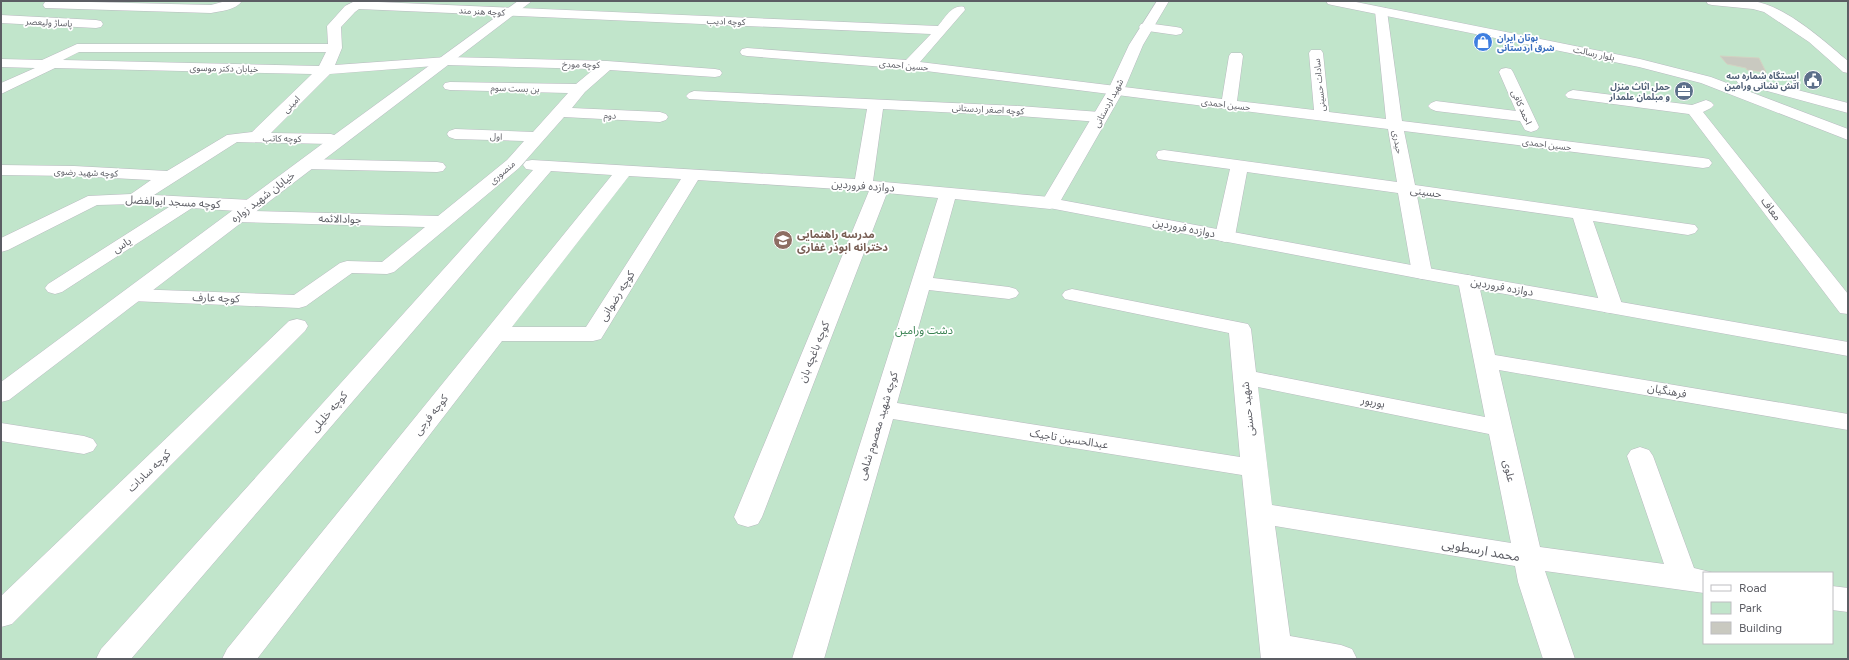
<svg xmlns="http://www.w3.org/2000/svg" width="1849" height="660" font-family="Figtree,'Noto Sans Arabic',sans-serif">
	<rect width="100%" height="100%" fill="#edeee4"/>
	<path fill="#c1e5cb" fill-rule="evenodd" d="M1,1H1848V659H1ZM1704,573H1832V643H1704Z"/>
	<polygon fill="#c9c9c0" stroke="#d3d2c2" points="1720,56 1759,58 1766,72 1747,70 1746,68 1727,64"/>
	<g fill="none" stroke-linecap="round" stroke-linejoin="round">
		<g stroke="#b9bac0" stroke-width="1">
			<g id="street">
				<path d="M49,1L211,5L226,1H242C236,10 221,11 211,13L45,8L43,5L45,2Z"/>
				<path d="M355,1L938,26C945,18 952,4 964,7L965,10L920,62L1222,99L1229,56L1231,53H1241L1243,56L1237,101L1314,110L1309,53L1311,50H1321L1323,53L1329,112L1386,119L1375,11L1376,8H1386L1387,11L1402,121L1703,158L1709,159L1712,163L1709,167L1703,168L1404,131L1415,185L1695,225L1698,229L1695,233L1688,235L1593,221L1623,307L1620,312L1612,313L1604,312L1601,307L1573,218L1417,196L1432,273L1429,277L1422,279L1415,277L1412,273L1398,193L1247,172L1235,236L1232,240L1225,242L1218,240L1215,236L1230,169L1164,160L1158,159L1156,155L1158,151L1164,150L1397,182L1388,129L910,69L747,56L742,55L740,52L742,49L747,48L906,60L931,34L359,9L355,12L341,27L342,48L335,65L447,57L607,61L715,69L720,70L722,73L720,76L715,77L610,70L585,92L572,108L660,112L666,114L668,117L666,120L660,122L564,117L519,168L394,272L387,274L352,273L306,306L299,308L132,301L125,299L122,295L125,291L132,289L294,295L340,263L347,261L382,262L425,227L238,222L231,220L229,216L231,212L237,211L192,208L62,292L55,294L48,292L45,288L48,284L169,207L135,204L97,205L8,250L1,252V238L88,196L131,194L151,180L74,176L1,175V165L74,166L167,171L227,135L252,132L312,74L55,68L1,94V83L35,68L1,67V59L42,60L77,44H328L327,26L345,6ZM79,52H326L319,66L63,60ZM447,65L594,69L576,84L450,82L445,83L443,86L445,89L450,90L568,93L533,132L455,129L449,131L447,134L449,137L455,139L524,141L507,160L438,216L254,211L258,210L260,206L258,202L251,200L154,195L237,142L331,144L337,142L339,139L337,136L331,134L271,133L330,74Z"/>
				<path d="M1706,1C1721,1 1737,0 1752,1C1785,5 1823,40 1848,61V73L1843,72L1809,42L1764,12L1753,9L1712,5L1708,4Z"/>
				<polygon points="1,15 96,20 101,21 103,24 101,27 96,28 1,23"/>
				<polygon points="1146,23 1176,27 1181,28 1183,31 1181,34 1176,35 1141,30 1139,27 1141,24"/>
				<polygon points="1506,68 1511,69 1513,72 1539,127 1537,130 1531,132 1525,130 1520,121 1436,111 1431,109 1428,106 1431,103 1436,101 1516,111 1499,72 1501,69"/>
				<polygon points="1573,90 1692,105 1706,100 1711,102 1714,105 1711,108 1703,112 1848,294 1848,314 1840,313 1689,114 1568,98 1565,95 1568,92"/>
				<path d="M694,91L1019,106L1100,112L1106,114L1108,117L1106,120L1100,122L1019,116L883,109L873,181L1050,197L1056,199L1059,203L1056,207L1050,209L955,199L933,278L1009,287L1016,289L1019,293L1016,297L1009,299L929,290L897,403L1240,457L1229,333L1065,299L1062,295L1065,291L1072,289L1248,324L1251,329L1256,372L1485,417L1458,281L1461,277L1468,275L1475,277L1478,281L1495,355L1848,414V430L1499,370L1540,547L1664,564L1627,456L1631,450L1640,447L1649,450L1653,456L1694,568L1714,573H1704V593L1545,571L1575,659H1543L1518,582L1515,566L1275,526L1290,636L1341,645L1352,649L1357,659H1261L1242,475L893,419L824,659H792L938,198L887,193L762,517L758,524L748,527L738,524L734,517L869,191L698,180L601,339L593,341H502L257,659H222L227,649L612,175L551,171L131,659H96L101,649L533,170L526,169L523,165L526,161L532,160L855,179L867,109L689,99L686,96L689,93ZM629,176L681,179L586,327H512ZM1258,387L1489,434L1511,543L1272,505Z"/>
				<polygon points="307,159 437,162 443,163 446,167 443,171 437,172 307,169 301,168 298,164 301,160"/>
				<polygon points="297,319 305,321 308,326 305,331 12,624 1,627 1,596 289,321"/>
				<polygon points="1,423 84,436 93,439 97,445 93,451 84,454 1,441"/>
				<polygon points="1832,586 1848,588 1848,612 1832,610"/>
			</g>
		</g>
		<g stroke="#b9bac2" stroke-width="1">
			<g id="secondary">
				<polygon points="518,1 532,1 9,400 1,402 1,382 341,130"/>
				<polygon points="1157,1 1169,1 1143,45 1124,90 1061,200 1422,267 1848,342 1848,356 1422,279 1044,207 1041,203 1108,90 1129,45"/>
				<polygon points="1326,1 1351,1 1640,59 1711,77 1848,129 1848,140 1701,83 1639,67 1332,5 1328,4"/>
				<polygon points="1743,76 1848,103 1848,113 1738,83 1736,80 1738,77"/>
			</g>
		</g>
		<use href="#street" fill="#fff" fill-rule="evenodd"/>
		<use href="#secondary" fill="#fff" fill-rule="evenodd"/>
	</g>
	<defs>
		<g id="shop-disc" transform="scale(1)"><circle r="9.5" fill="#3f7fe0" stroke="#fff"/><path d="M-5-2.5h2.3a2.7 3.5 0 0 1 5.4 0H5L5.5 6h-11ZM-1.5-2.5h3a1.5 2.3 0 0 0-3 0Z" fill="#fff"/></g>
		<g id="civic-disc" transform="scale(1)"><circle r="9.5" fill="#5c6f8a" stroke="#fff"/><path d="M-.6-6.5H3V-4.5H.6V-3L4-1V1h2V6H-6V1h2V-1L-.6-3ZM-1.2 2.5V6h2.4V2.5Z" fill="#fff"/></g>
		<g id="office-disc" transform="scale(1)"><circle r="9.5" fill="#5c6f8a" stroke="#fff"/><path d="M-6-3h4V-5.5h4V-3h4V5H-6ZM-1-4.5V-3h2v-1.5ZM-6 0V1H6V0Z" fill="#fff"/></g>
		<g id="school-disc" transform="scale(1)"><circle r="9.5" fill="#8d6e63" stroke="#fff"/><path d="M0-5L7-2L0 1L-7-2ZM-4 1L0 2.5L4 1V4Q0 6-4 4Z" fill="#fff"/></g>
	</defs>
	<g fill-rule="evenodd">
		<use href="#shop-disc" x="1483" y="42"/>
		<use href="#civic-disc" x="1813" y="80"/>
		<use href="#office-disc" x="1684" y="91"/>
		<use href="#school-disc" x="783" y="240"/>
	</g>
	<g text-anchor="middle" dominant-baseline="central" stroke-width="3.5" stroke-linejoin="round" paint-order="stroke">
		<g font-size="9" fill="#5c5d64" stroke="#fff">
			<text transform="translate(482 11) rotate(3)">کوچه هنر مند</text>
			<text transform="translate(726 21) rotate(2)">کوچه ادیب</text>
			<text transform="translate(49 22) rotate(3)">پاساژ ولیعصر</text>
			<text transform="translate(1594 53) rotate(12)">بلوار رسالت</text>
			<text transform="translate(581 64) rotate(1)">کوچه مورخ</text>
			<text transform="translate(904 65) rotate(5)">حسین احمدی</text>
			<text transform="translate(224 68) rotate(1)">خیابان دکتر موسوی</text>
			<text transform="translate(1319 85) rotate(-96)">سادات حسینی</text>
			<text transform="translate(515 88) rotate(2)">بن بست سوم</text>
			<text transform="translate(1108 103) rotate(-62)">شهید اردستانی</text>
			<text transform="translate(291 104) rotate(-45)">امینی</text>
			<text transform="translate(1226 104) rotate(7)">حسین احمدی</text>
			<text transform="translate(1522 107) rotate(66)">احمد کافی</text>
			<text transform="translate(988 109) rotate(3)">کوچه اصغر اردستانی</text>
			<text transform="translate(610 115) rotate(3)">دوم</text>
			<text transform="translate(496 136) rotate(2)">اول</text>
			<text transform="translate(282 138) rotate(1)">کوچه کاتب</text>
			<text transform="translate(1398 142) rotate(80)">حیدری</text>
			<text transform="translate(1547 144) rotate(7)">حسین احمدی</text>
			<text transform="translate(86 172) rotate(2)">کوچه شهید رضوی</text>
			<text transform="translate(502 172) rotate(-41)">منصوری</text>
		</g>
		<g font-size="9" font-weight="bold" fill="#366cbe" stroke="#fff" text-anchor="start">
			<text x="1497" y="37">بوتان ایران<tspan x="1497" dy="10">شرق اردستانی</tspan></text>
		</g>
		<g font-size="9" font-weight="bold" fill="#4e5e75" stroke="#fff" text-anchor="end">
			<text x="1799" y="75">ایستگاه شماره سه<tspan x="1799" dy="10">آتش نشانی ورامین</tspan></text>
			<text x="1670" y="86">حمل اثاث منزل<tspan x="1670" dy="10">و مبلمان علمدار</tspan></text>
		</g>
		<g font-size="11" fill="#5c5d64" stroke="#fff">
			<text transform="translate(863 186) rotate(4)">دوازده فروردین</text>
			<text transform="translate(1426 192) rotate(8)">حسینی</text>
			<text transform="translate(263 197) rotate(-37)">خیابان شهید زواره</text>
			<text transform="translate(173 202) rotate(3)">کوچه مسجد ابوالفضل</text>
			<text transform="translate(1771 209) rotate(52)">معاف</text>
			<text transform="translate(340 219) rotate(2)">جوادالائمه</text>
			<text transform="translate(1184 228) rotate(11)">دوازده فروردین</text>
			<text transform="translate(122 245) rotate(-32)">یاس</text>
			<text transform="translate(1502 287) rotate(10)">دوازده فروردین</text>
			<text transform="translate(617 296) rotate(-58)">کوچه رضوانی</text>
			<text transform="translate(216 298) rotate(2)">کوچه عارف</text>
			<text transform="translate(814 352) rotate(-68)">کوچه باغچه بان</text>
			<text transform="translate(1667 391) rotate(10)">فرهنگیان</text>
			<text transform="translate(1373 402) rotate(11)">بوربور</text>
			<text transform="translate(1248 409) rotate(-96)">شهید حسنی</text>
			<text transform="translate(329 412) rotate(-49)">کوچه خلیلی</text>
			<text transform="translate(431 415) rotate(-52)">کوچه فرجی</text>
			<text transform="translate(878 426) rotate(-73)">کوچه شهید معصوم شاهی</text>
			<text transform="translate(1069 439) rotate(9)">عبدالحسین تاجیک</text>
			<text transform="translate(149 471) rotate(-44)">کوچه سادات</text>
			<text transform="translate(1509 471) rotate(78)">علوی</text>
		</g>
		<g font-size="11" font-weight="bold" fill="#785e54" stroke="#fff" text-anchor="start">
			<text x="797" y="234">مدرسه راهنمایی<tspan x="797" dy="13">دخترانه ابوذر غفاری</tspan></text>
		</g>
		<g font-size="11" fill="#378050" stroke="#fff">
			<text x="924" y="330">دشت ورامین</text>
		</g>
		<g font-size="13" fill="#5c5d64" stroke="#fff">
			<text transform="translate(1481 550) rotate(10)">محمد ارسطویی</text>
		</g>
	</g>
	<rect width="1849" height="660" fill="none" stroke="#5c5d64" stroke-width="4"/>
	<rect x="1703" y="572" width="130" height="72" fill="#ffffff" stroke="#bebec1"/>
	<rect x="1711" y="585" width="20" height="6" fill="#ffffff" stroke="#bebec1"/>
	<text x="1739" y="592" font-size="12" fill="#5c5d64">Road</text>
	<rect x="1711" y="602" width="20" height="12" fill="#c1e5cb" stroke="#bebec1"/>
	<text x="1739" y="612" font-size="12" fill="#5c5d64">Park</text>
	<rect x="1711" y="622" width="20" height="12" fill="#c9c9c0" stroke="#bebec1"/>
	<text x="1739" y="632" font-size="12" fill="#5c5d64">Building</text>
</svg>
